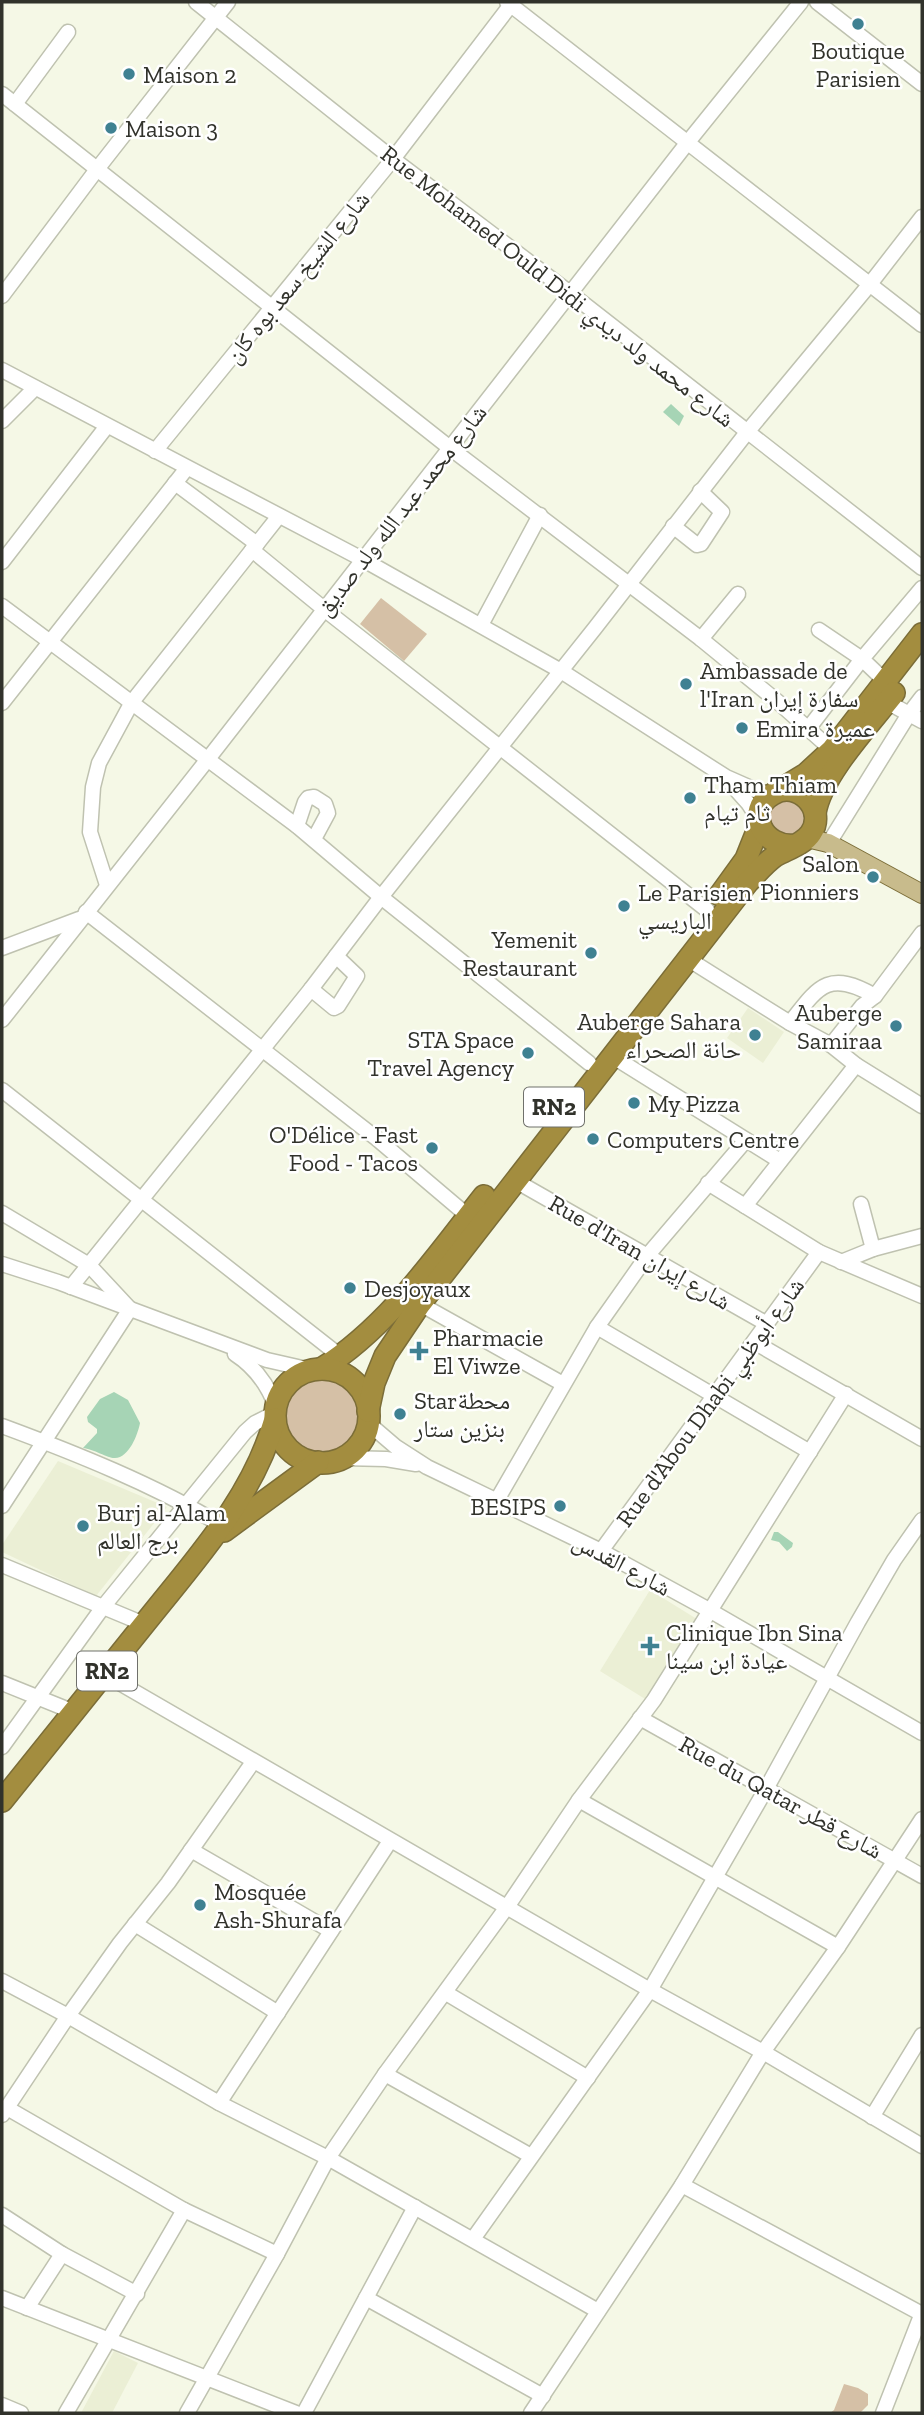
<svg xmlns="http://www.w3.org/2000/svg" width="924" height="2415" font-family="'Zilla Slab','Noto Naskh Arabic',serif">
	<rect width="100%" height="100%" fill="#f5f8e6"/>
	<g fill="#ebefd5">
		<polygon points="748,1008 784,1032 763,1063 727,1038"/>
		<polygon points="58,1461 167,1507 96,1596 2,1552 2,1545"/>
		<polygon points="650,1590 700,1621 650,1702 600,1671"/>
		<polygon points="114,2351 138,2363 112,2413 81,2413"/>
	</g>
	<g fill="#d5c0a6">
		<polygon points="381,598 427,634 404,661 360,624"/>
		<polygon points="786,795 808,813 802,834 782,840 764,812"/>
		<circle cx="323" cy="1417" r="43"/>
		<polygon points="844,2384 858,2388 868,2394 868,2405 860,2413 830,2413 834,2410"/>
	</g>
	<g fill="#a6d4b5">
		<polygon points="671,404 684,416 679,426 663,412"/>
		<path d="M114,1392L128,1400L140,1423C138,1434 129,1458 115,1458C110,1459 93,1449 83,1448L97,1433V1429L88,1422L87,1417L100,1399Z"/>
		<polygon points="774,1532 778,1532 793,1543 792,1547 787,1551 779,1542 771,1540"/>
	</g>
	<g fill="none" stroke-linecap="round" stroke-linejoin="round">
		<g stroke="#bfc2b0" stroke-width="17">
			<g id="minor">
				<polyline points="196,2 393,159 570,293 922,568"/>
				<polyline points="507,2 922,325"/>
				<polyline points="817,2 922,84"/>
				<polyline points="2,94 450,448 701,639 778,702 832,750"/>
				<polyline points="15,104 68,32"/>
				<polyline points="2,296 98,168 228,2"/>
				<polyline points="2,370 362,559 561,671 726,777 760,792 772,794"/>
				<polyline points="2,421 35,388"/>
				<polyline points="155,451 393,159 513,2"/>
				<polyline points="175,483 257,544"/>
				<polyline points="673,526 697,545 701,544 722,512 700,491"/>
				<polyline points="252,550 324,609 707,910"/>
				<polyline points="2,562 107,426"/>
				<polyline points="2,606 297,826 381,897 589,1063"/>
				<polyline points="481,625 540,515"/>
				<polyline points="701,639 738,594"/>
				<polyline points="885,681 862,659 922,588"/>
				<polyline points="887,702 922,721"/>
				<polyline points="2,703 187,468"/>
				<polyline points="808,729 862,659 819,630"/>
				<polyline points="731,784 748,803 759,820"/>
				<polyline points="297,826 305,802 308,798 314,797 325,804 328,813 314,839"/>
				<polyline points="832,838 909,714 922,697"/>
				<polyline points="107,885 90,832 93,787 99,763 132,702 279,516"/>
				<polyline points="86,912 376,1138 468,1216"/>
				<polyline points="2,948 79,919"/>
				<polyline points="688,959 790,1023 831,1045 856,1065 922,1106"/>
				<polyline points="311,989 334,1008 338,1006 357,976 336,956"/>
				<polyline points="2,1020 208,759 688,142 801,2"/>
				<path d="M790,1023C818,987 828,969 875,996"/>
				<polyline points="831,1045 862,1006 875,996 922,933"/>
				<polyline points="612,1056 780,1161"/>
				<polyline points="2,1090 340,1356"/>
				<polyline points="514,1180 767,1324"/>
				<polyline points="708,1183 819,1252 922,1296"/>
				<polyline points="861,1204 873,1249"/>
				<polyline points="745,1206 856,1065"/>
				<polyline points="2,1213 89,1265 130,1309 2,1506"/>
				<polyline points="841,1262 873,1249 922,1236"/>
				<polyline points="2,1264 58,1282 267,1360 311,1370"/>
				<polyline points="71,1287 311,989 381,897 595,628 748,431 870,284 922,217"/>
				<polyline points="420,1304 563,1384"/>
				<polyline points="597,1327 810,1452"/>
				<polyline points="754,1342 922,1439"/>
				<path d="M235,1354C255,1367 268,1385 276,1407"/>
				<polyline points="368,1423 396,1447 427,1467 601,1551 709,1610 922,1733"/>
				<path d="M2,1426C75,1453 155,1485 221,1525"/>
				<polyline points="342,1458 386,1459 416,1464"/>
				<polyline points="497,1500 597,1327 647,1256 746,1140"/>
				<polyline points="601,1551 819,1252"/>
				<polyline points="2,1565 144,1624"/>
				<polyline points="104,1674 650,1990 763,2052 922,2146"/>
				<polyline points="2,1683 74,1712"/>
				<polyline points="640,1718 922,1876"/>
				<polyline points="2,1747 103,1607 245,1432 255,1423 275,1413"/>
				<polyline points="579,1800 838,1947"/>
				<polyline points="191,1850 331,1931"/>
				<polyline points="135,1924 278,2013"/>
				<polyline points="2,1981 68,2016 219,2103 328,2158 598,2311"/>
				<polyline points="446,1993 588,2078"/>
				<polyline points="385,2074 531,2156"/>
				<polyline points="219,2103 390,1841"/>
				<polyline points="7,2108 184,2210 277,2254"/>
				<polyline points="2,2115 68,2016 120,1943 168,1883 253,1762"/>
				<polyline points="872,2117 922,2035"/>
				<polyline points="682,2185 922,2314"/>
				<polyline points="2,2215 62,2254 137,2294"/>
				<polyline points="473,2239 650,1990 766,1789 858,1622 894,1560 922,1520"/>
				<polyline points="2,2298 296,2413"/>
				<polyline points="366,2298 543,2396"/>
				<polyline points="27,2308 62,2254"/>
				<polyline points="2,2405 21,2413"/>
				<polyline points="66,2413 184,2210"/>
				<polyline points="187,2413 277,2254 328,2158 385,2074 507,1907 579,1800 654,1700 846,1394"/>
				<polyline points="304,2413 415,2207"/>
				<polyline points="531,2413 682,2185 763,2052 838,1947 922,1819"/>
				<polyline points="883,2413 922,2313"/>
			</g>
		</g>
		<g stroke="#7b6d38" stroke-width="20">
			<polyline id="major" points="807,838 828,843 922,894"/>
		</g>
		<g stroke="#7b6d38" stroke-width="24">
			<g id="highway">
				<polyline points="778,791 806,774 832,750 922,634"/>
				<path d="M815,813C821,775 870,724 894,693"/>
				<polyline points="720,895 746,859 760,824"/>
				<path d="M321,1369C388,1327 436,1257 484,1196"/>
				<circle cx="322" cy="1416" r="47"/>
				<path d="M368,1411L374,1383L385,1356L420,1304L748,882C757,873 765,863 775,856C787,849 804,844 811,833C827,809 797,779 773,794C744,810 763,849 795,845"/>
				<polyline points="224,1531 318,1462"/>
				<path d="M2,1801C49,1742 97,1683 145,1623C195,1560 253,1498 275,1419"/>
			</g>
		</g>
		<use href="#minor" stroke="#fff" stroke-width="14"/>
		<use href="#major" stroke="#c8bb8c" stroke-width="18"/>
		<use href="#highway" stroke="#a38d3f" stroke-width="21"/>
	</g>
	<g fill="#3f8192" stroke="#fff" stroke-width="2.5">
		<circle cx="858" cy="24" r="7"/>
		<circle cx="129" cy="74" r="7"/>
		<circle cx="111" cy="128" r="7"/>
		<circle cx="686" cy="684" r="7"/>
		<circle cx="742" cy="728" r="7"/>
		<circle cx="690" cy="798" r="7"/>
		<circle cx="873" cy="877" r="7"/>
		<circle cx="624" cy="906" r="7"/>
		<circle cx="591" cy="953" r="7"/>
		<circle cx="896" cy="1026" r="7"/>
		<circle cx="755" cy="1035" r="7"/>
		<circle cx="528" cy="1053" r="7"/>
		<circle cx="634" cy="1103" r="7"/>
		<circle cx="593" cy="1139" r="7"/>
		<circle cx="432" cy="1148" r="7"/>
		<circle cx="350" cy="1288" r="7"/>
		<path d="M415.5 1340.5h7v7h7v7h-7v7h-7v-7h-7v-7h7z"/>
		<circle cx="400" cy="1414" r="7"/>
		<circle cx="560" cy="1506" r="7"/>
		<circle cx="83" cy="1526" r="7"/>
		<path d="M646.5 1635.5h7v7h7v7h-7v7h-7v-7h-7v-7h7z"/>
		<circle cx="200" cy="1905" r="7"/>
	</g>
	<g text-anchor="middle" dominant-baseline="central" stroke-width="5" stroke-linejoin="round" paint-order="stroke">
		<g fill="#fff" stroke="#6f706b" stroke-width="2">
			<rect x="524" y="1087.5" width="60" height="39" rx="5"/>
			<rect x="77" y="1651.5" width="60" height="39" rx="5"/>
		</g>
		<g font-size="23" font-weight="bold" fill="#31322b">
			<text x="554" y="1107">RN2</text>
			<text x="107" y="1671">RN2</text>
		</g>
		<g font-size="24" fill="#31322b" stroke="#fff" text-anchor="start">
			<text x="858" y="50" text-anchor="middle">Boutique<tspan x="858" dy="28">Parisien</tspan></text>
			<text x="143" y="74">Maison 2</text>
			<text x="125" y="128">Maison 3</text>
			<text x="700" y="670">Ambassade de<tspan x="700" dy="28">l'Iran سفارة إيران</tspan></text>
			<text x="756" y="728">Emira عميرة</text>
			<text x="704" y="784">Tham Thiam<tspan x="704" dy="28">ثام تيام</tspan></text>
			<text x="859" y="863" text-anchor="end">Salon<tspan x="859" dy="28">Pionniers</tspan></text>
			<text x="638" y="892">Le Parisien<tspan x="638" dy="28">الباريسي</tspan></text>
			<text x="577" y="939" text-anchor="end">Yemenit<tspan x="577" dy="28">Restaurant</tspan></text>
			<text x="882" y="1012" text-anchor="end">Auberge<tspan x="882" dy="28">Samiraa</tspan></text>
			<text x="741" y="1021" text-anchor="end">Auberge Sahara<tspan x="741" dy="28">حانة الصحراء</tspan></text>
			<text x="514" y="1039" text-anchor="end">STA Space<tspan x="514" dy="28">Travel Agency</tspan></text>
			<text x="648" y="1103">My Pizza</text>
			<text x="418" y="1134" text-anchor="end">O'Délice - Fast<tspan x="418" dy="28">Food - Tacos</tspan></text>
			<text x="607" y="1139">Computers Centre</text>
			<text x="364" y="1288">Desjoyaux</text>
			<text x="433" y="1337">Pharmacie<tspan x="433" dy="28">El Viwze</tspan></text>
			<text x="414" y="1400">Starمحطة<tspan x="414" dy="28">بنزين ستار</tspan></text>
			<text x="546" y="1506" text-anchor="end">BESIPS</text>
			<text x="97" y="1512">Burj al-Alam<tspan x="97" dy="28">برج العالم</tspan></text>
			<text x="666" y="1632">Clinique Ibn Sina<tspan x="666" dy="28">عيادة ابن سينا</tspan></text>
			<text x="214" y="1891">Mosquée<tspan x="214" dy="28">Ash-Shurafa</tspan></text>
		</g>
		<g font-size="24" fill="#31322b" stroke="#fff">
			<text transform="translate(297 277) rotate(-51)">شارع الشيخ سعد بوه كان</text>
			<text transform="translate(558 286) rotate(38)">Rue Mohamed Ould Didi شارع محمد ولد ديدي</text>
			<text transform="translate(401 510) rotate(-52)">شارع محمد عبد الله ولد صديق</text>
			<text transform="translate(640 1252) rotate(30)">Rue d'Iran شارع إيران</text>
			<text transform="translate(710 1402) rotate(-54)">Rue d'Abou Dhabi شارع أبوظبي</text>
			<text transform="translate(622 1564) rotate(28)">شارع القدس</text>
			<text transform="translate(781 1797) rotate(29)">Rue du Qatar شارع قطر</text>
		</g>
	</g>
	<rect width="924" height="2415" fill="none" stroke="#31322b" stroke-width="7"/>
</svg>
